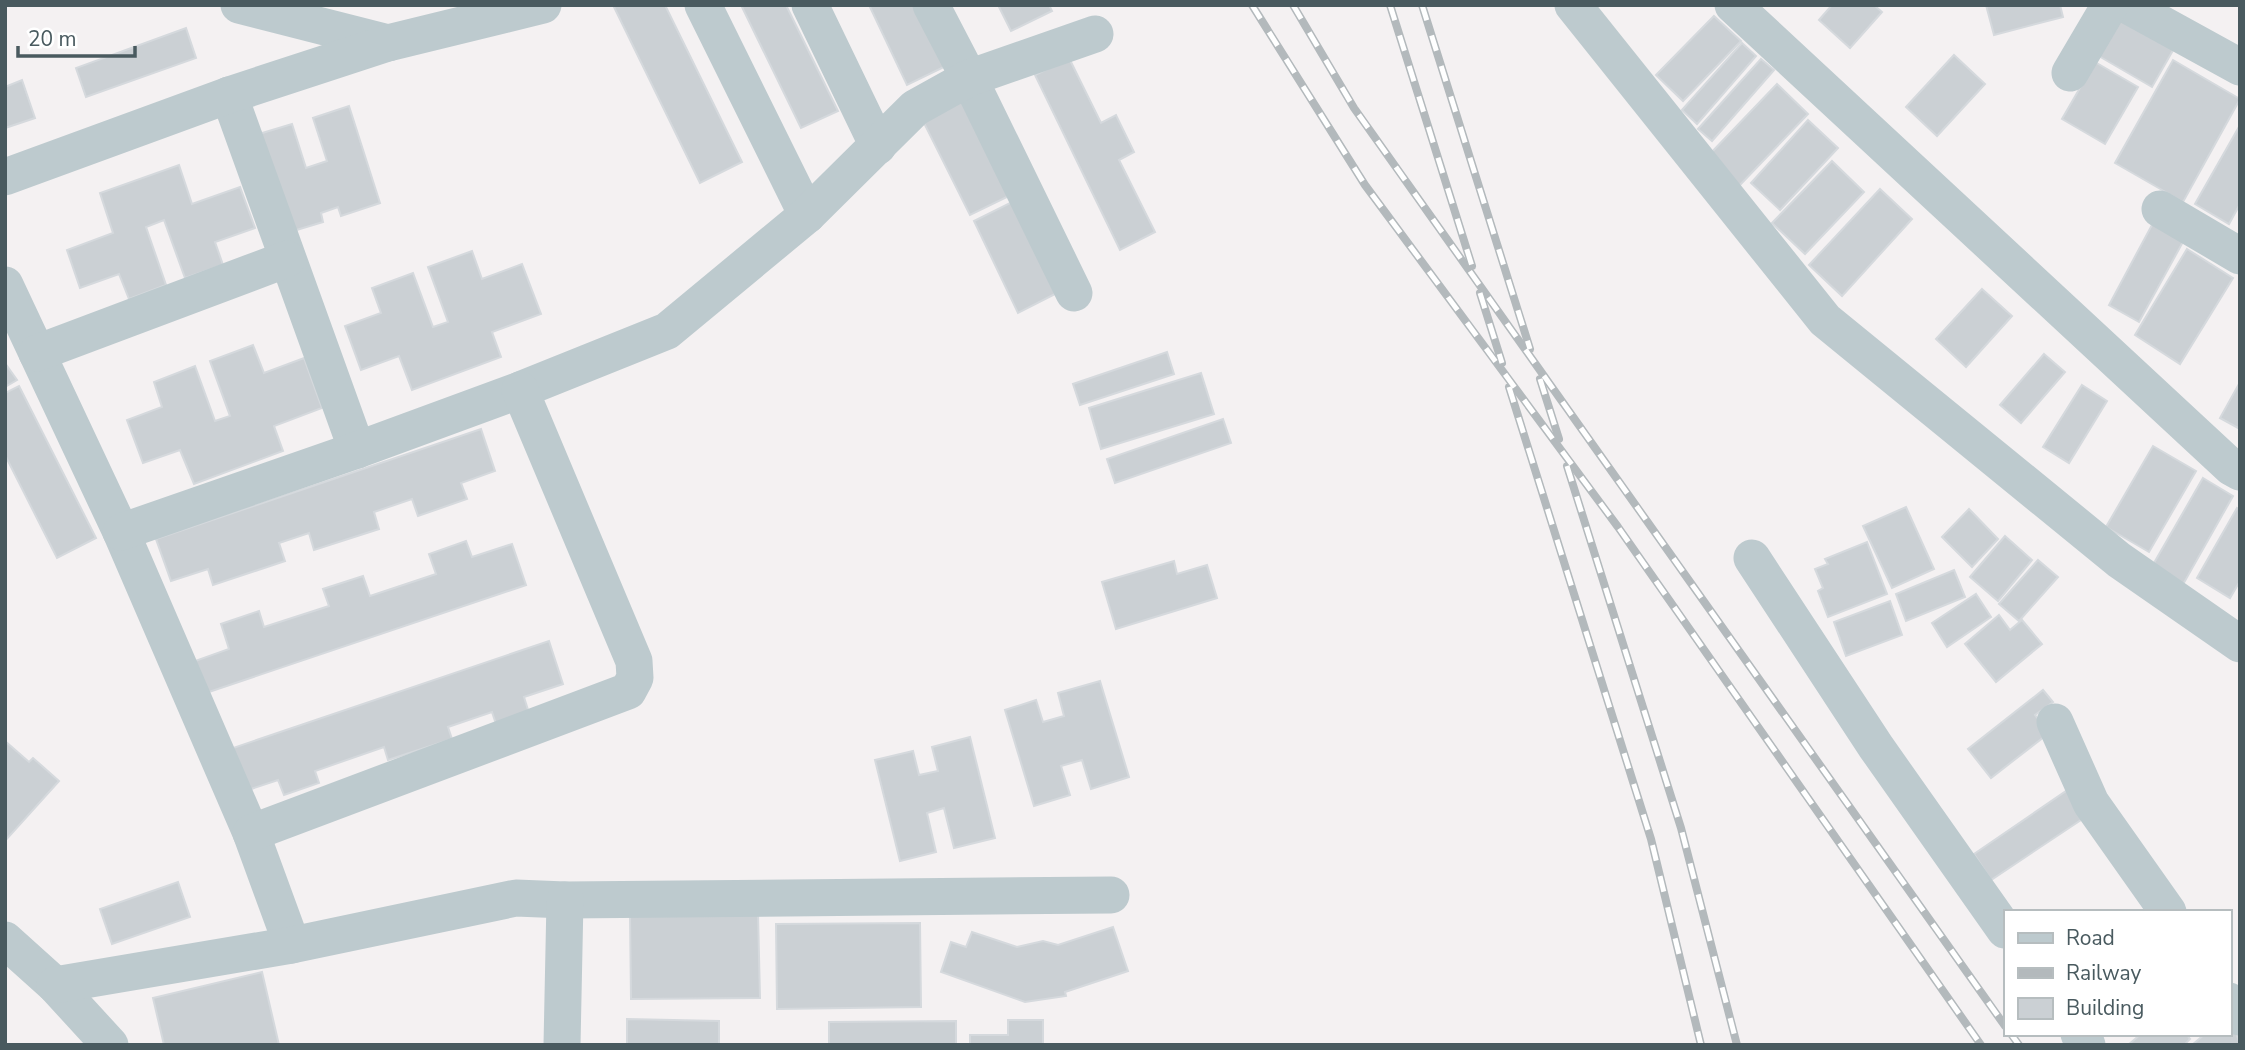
<svg xmlns="http://www.w3.org/2000/svg" width="2245" height="1050" font-family="'Nunito Sans',sans-serif">
	<rect width="100%" height="100%" fill="#f4f1f2"/>
	<g fill="#cbd0d4" stroke="#d5d9dd" stroke-width="2">
		<polygon points="613,5 665,5 742,162 700,183"/>
		<polygon points="741,5 786,5 838,111 801,128"/>
		<polygon points="869,5 919,5 948,65 907,85"/>
		<polygon points="998,5 1049,5 1052,11 1011,31"/>
		<polygon points="1832,5 1874,5 1882,12 1850,48 1819,20"/>
		<polygon points="1986,5 2060,5 2063,17 1994,35"/>
		<polygon points="2121,13 2176,45 2152,87 2097,55"/>
		<polygon points="1714,16 1741,41 1683,101 1656,75"/>
		<polygon points="186,28 196,58 86,97 76,68"/>
		<polygon points="1742,43 1756,56 1697,124 1682,110"/>
		<polygon points="1954,55 1985,84 1937,136 1906,107"/>
		<polygon points="1069,58 1101,123 1116,115 1134,152 1119,160 1155,232 1120,250 1035,75"/>
		<polygon points="1761,59 1774,70 1712,141 1698,129"/>
		<polygon points="2173,60 2240,99 2183,202 2115,163"/>
		<polygon points="2095,62 2138,87 2105,144 2062,119"/>
		<polygon points="22,80 35,118 5,128 5,87"/>
		<polygon points="1777,84 1808,114 1738,187 1707,157"/>
		<polygon points="964,96 1013,194 970,215 921,117"/>
		<polygon points="349,106 380,203 341,216 338,207 321,213 323,222 290,232 259,134 292,124 306,168 327,161 313,118"/>
		<polygon points="1808,120 1838,148 1780,210 1751,183"/>
		<polygon points="2240,125 2240,204 2229,224 2195,204"/>
		<polygon points="1832,161 1864,192 1805,254 1772,223"/>
		<polygon points="179,165 192,204 240,187 255,228 215,242 223,265 185,278 164,220 146,227 166,285 129,299 119,274 80,288 67,250 113,233 100,193"/>
		<polygon points="1880,189 1912,219 1842,296 1809,265"/>
		<polygon points="1012,202 1057,293 1018,313 974,221"/>
		<polygon points="2153,223 2184,240 2139,322 2109,305"/>
		<polygon points="2187,249 2233,278 2180,364 2135,335"/>
		<polygon points="472,251 482,279 522,264 541,314 492,332 501,357 412,390 399,356 361,370 345,326 381,313 372,288 413,273 433,327 448,322 428,267"/>
		<polygon points="1982,289 2012,316 1966,367 1936,339"/>
		<polygon points="253,345 264,373 304,358 322,408 274,426 283,451 194,484 180,450 143,463 127,420 162,407 154,382 195,366 215,421 230,416 210,361"/>
		<polygon points="1167,352 1174,374 1080,405 1073,384"/>
		<polygon points="2044,354 2065,372 2021,423 2000,405"/>
		<polygon points="5,363 17,380 5,387"/>
		<polygon points="1201,373 1214,414 1101,449 1089,408"/>
		<polygon points="2240,382 2240,429 2220,418"/>
		<polygon points="2082,385 2107,401 2069,463 2043,447"/>
		<polygon points="19,386 96,538 57,558 5,455 5,393"/>
		<polygon points="1223,419 1231,443 1115,483 1107,459"/>
		<polygon points="481,429 495,471 461,483 467,499 418,516 412,499 374,512 379,529 314,550 309,533 279,543 285,561 213,585 208,569 171,581 156,539"/>
		<polygon points="2153,446 2196,471 2149,552 2106,527"/>
		<polygon points="2203,478 2233,496 2181,588 2150,570"/>
		<polygon points="1906,507 1934,569 1892,588 1863,526"/>
		<polygon points="2237,508 2240,510 2240,581 2230,598 2197,578"/>
		<polygon points="1969,509 1998,539 1972,567 1942,537"/>
		<polygon points="2005,536 2032,560 1998,601 1970,577"/>
		<polygon points="466,541 472,557 512,544 526,585 206,693 195,661 229,649 221,624 259,611 264,627 329,606 323,589 363,576 370,596 436,574 429,554"/>
		<polygon points="1867,542 1887,594 1828,617 1818,591 1823,588 1815,569 1828,564 1825,559"/>
		<polygon points="2038,560 2058,577 2019,621 1999,604"/>
		<polygon points="1174,561 1177,574 1207,565 1217,598 1116,629 1102,582"/>
		<polygon points="1954,570 1965,597 1906,621 1896,594"/>
		<polygon points="1976,594 1991,617 1947,647 1932,623"/>
		<polygon points="1890,601 1902,635 1846,656 1834,622"/>
		<polygon points="1999,615 2010,630 2022,620 2042,644 1996,682 1965,644"/>
		<polygon points="549,641 563,684 524,697 529,713 496,724 492,712 448,727 452,739 388,760 384,747 315,771 319,783 284,795 278,780 245,791 230,749"/>
		<polygon points="1100,681 1129,777 1091,789 1082,760 1061,766 1070,795 1034,806 1005,710 1036,700 1043,722 1064,716 1058,693"/>
		<polygon points="2043,690 2053,702 2035,715 2049,733 1991,778 1968,749"/>
		<polygon points="970,737 995,838 954,848 944,808 927,813 936,852 900,861 875,760 913,751 919,775 938,771 932,747"/>
		<polygon points="5,741 29,762 33,758 59,781 5,841"/>
		<polygon points="2069,789 2087,816 1991,880 1974,854"/>
		<polygon points="178,882 190,917 112,944 100,909"/>
		<polygon points="758,913 760,998 631,999 630,914"/>
		<polygon points="920,923 921,1007 777,1009 776,924"/>
		<polygon points="1113,927 1128,971 1065,992 1066,996 1025,1002 941,972 951,942 966,947 972,932 1017,947 1043,941 1058,945"/>
		<polygon points="262,972 279,1045 164,1045 153,998"/>
		<polygon points="2230,1013 2240,1045 2192,1045 2205,1034 2229,1034"/>
		<polygon points="627,1019 719,1021 719,1045 627,1045"/>
		<polygon points="1008,1020 1043,1020 1043,1045 970,1045 970,1035 1008,1035"/>
		<polygon points="956,1021 956,1045 829,1045 829,1022"/>
		<polygon points="2141,1034 2186,1034 2190,1039 2184,1045 2128,1045"/>
	</g>
	<g fill="none" stroke-linecap="round" stroke-linejoin="round">
		<g stroke="#bdcace" stroke-width="37">
			<polyline points="239,5 388,43"/>
			<polyline points="703,5 807,215"/>
			<polyline points="810,5 878,146"/>
			<polyline points="931,5 969,78 1074,293"/>
			<polyline points="1573,5 1825,320 2119,560 2240,644"/>
			<polyline points="1733,5 2231,467 2240,472"/>
			<polyline points="2127,5 2240,67"/>
			<polyline points="2070,73 2110,5"/>
			<polyline points="229,95 357,450"/>
			<polyline points="5,177 229,95 388,43 543,5"/>
			<polyline points="2160,209 2240,256"/>
			<polyline points="5,285 121,532 251,833 292,945"/>
			<polyline points="37,353 287,259"/>
			<polyline points="121,532 357,450 520,390 667,331 807,215 915,108 969,78 1095,34"/>
			<polyline points="1752,558 1876,747 2005,930"/>
			<polyline points="2055,722 2091,803 2168,912"/>
			<polyline points="251,833 628,691 635,678 634,661 520,390"/>
			<polyline points="5,940 55,985 110,1045"/>
			<polyline points="55,985 292,945 516,898 565,900 1111,895"/>
			<polyline points="2229,1001 2240,1017"/>
			<polyline points="2079,1034 2087,1045"/>
			<polyline points="562,1045 565,900"/>
		</g>
		<g stroke="#b3b9bc" stroke-width="8">
			<g id="rail">
				<polyline points="1252,5 1365,185 1618,527 1981,1045"/>
				<polyline points="1293,5 1354,108 2005,1026"/>
				<polyline points="1390,5 1472,266"/>
				<polyline points="1422,5 1530,349"/>
				<polyline points="1480,293 1502,363"/>
				<polyline points="1540,379 1559,439"/>
				<polyline points="1509,387 1651,839 1701,1045"/>
				<polyline points="1567,466 1681,828 1737,1045"/>
				<polyline points="2011,1034 2019,1045"/>
			</g>
		</g>
		<use href="#rail" stroke="#fff" stroke-width="5" stroke-dasharray="16" stroke-linecap="butt"/>
	</g>
	<rect width="2245" height="1050" fill="none" stroke="#495a5f" stroke-width="14"/>
	<rect x="2004" y="910" width="228" height="126" fill="#ffffff" stroke="#b6bdbf" stroke-width="2"/>
	<rect x="2018" y="933" width="35" height="10" fill="#bdcace" stroke="#b6bdbf" stroke-width="2"/>
	<text x="2066" y="945" font-size="21" fill="#495a5f">Road</text>
	<rect x="2018" y="968" width="35" height="10" fill="#b3b9bc" stroke="#b6bdbf" stroke-width="2"/>
	<text x="2066" y="980" font-size="21" fill="#495a5f">Railway</text>
	<rect x="2018" y="998" width="35" height="21" fill="#cbd0d4" stroke="#b6bdbf" stroke-width="2"/>
	<text x="2066" y="1015" font-size="21" fill="#495a5f">Building</text>
	<path d="M18 46v10h117v-10" fill="none" stroke="#495a5f" stroke-width="3.5"/>
	<text x="28" y="46" font-size="21" fill="#495a5f" stroke="#ffffff" stroke-width="5" paint-order="stroke">20 m</text>
</svg>
